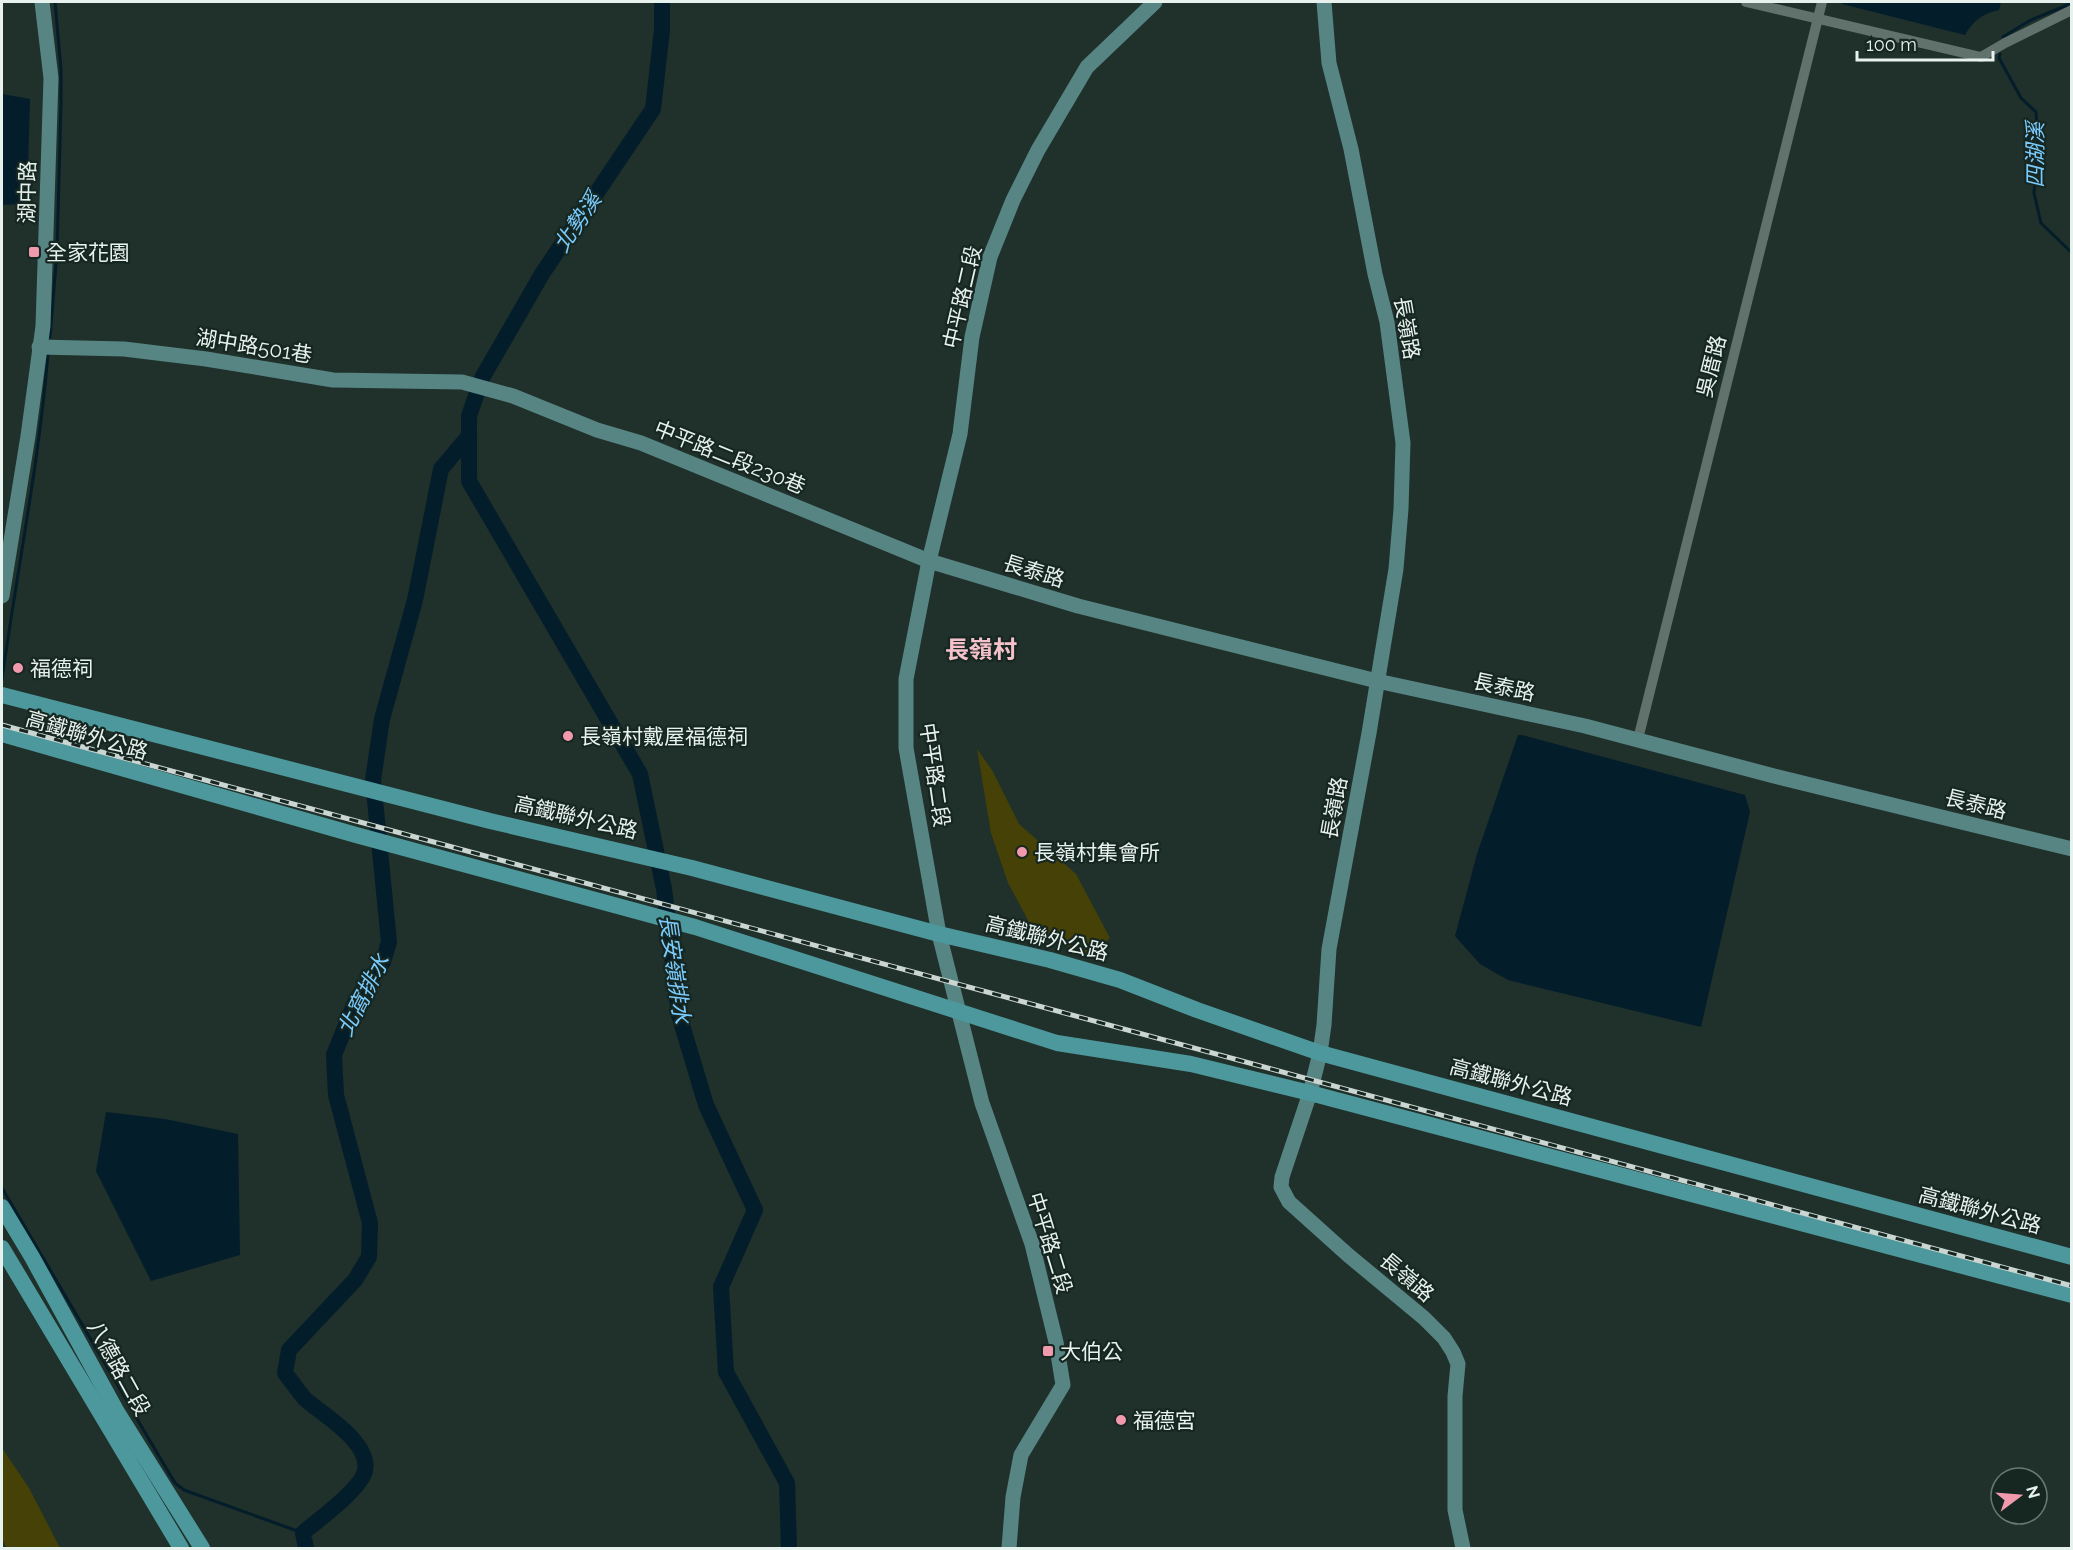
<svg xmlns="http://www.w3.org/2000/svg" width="2073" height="1550" font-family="Raleway,'Noto Sans TC',sans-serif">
	<rect width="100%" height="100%" fill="#20302a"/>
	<g fill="#464106">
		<polygon points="977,749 992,770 1019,824 1076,874 1110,938 1091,955 1036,935 1008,883 991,833"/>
		<polygon points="2,1448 29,1488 60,1548 7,1548 2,1539"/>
	</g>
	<g fill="#041d2b">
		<path d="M1843,2H2001L1999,10C1982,14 1974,20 1965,35L1842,4Z"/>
		<polygon points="2,94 30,99 27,204 2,205"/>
		<polygon points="1518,735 1522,735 1745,795 1750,812 1701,1027 1508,980 1480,964 1455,936 1477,854"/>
		<polygon points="106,1112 165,1119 238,1134 240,1255 151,1281 96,1171"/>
	</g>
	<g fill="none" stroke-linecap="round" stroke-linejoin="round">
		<g stroke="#041d2b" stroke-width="3">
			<polyline points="2003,37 2029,21 2072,3"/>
			<polyline points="2000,54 1999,58 2021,98 2036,112 2038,147 2034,193 2041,223 2072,253"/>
			<polyline points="50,337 57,252 61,105 61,70 55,2"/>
			<path d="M2,679C17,571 39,463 48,354"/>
			<polyline points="2,1188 130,1406"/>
			<polyline points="137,1419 175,1483 184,1490 303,1533"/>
		</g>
		<g stroke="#041d2b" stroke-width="16">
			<polyline points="662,2 662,30 653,109 542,274 482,378 469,416 469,481 640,774 664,889 679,1015 706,1105 755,1210 721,1287 726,1372 787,1483 789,1548"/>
			<path d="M306,1548L303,1533C318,1520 360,1490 365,1471C371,1442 323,1415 305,1399C298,1391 292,1382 285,1373L289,1350L355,1280L369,1257L370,1223L336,1095L334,1055L356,1000L383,962L389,942L373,780L382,719L415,600L441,469L468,437"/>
		</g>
		<g stroke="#60726b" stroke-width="10">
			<polyline points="1746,2 1981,57 2005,43 2072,10"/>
			<polyline points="1638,739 1822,2"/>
		</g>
		<g stroke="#568584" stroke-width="15">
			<polyline points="1324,2 1329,63 1351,149 1375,274 1387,322 1403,443 1401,509 1396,569 1369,733 1329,949 1324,1025 1320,1053 1310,1093 1282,1177 1281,1187 1289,1202 1348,1255 1424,1318 1444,1338 1453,1352 1458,1364 1455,1396 1455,1510 1463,1548"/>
			<polyline points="39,347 124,349 206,359 333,380 462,382 513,396 597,430 641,443 929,561 1078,606 1377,681 1585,726 1774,776 2072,849"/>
			<polyline points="2,596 28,436 43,326 51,78 42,2"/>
			<polyline points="1009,1548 1013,1497 1021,1455 1063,1385 1056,1342 1032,1244 982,1103 939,934 906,748 906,679 929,561 960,434 972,337 990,257 1013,200 1038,150 1087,67 1155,2"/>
		</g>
		<g stroke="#4c989c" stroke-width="16">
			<polyline points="2,695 490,821 692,868 939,934 1050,960 1120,980 1197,1010 1320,1053 2072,1257"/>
			<polyline points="2,734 356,835 695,927 1057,1043 1191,1064 1310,1093 2072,1295"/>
			<polyline points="2,1207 32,1257 117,1412 202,1548"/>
			<polyline points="2,1248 181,1548"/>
		</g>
		<g stroke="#cbd6d2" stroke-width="5">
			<polyline id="rail" points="2,725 2072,1286"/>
		</g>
		<use href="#rail" stroke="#162621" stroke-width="3" stroke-dasharray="9" stroke-linecap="butt"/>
	</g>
	<g fill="#f29aad" stroke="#162621" stroke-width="2">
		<rect x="28" y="246" width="12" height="12" rx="3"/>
		<circle cx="18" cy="668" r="6"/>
		<circle cx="568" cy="736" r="6"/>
		<circle cx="1022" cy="852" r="6"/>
		<rect x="1042" y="1345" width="12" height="12" rx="3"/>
		<circle cx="1121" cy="1420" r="6"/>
	</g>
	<g text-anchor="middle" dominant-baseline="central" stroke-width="4.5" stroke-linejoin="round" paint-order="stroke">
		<g font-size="21" fill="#e7f1ed" stroke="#162621">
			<text transform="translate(27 192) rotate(-89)">湖中路</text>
			<text transform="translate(962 297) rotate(-77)">中平路二段</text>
			<text transform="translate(1407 328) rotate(80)">長嶺路</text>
			<text transform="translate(254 346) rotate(9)">湖中路501巷</text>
			<text transform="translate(1711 366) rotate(-76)">吳厝路</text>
			<text transform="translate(730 457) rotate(22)">中平路二段230巷</text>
			<text transform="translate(1034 571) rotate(17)">長泰路</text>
			<text transform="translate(1504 687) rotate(12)">長泰路</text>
			<text transform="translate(87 735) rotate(16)">高鐵聯外公路</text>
			<text transform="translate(935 775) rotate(82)">中平路二段</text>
			<text transform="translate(1976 804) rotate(14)">長泰路</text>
			<text transform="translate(1334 808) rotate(-80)">長嶺路</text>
			<text transform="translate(576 817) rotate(13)">高鐵聯外公路</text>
			<text transform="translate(1047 938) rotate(14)">高鐵聯外公路</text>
			<text transform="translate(1511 1082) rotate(15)">高鐵聯外公路</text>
			<text transform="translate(1980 1210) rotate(15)">高鐵聯外公路</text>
			<text transform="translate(1050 1243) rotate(73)">中平路二段</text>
			<text transform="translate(1407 1277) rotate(40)">長嶺路</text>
			<text transform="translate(119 1368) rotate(61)">八德路二段</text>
		</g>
		<g font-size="21" fill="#e7f1ed" stroke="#162621" text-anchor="start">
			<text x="46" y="252">全家花園</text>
			<text x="30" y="668">福德祠</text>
			<text x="580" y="736">長嶺村戴屋福德祠</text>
			<text x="1034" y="852">長嶺村集會所</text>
			<text x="1060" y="1351">大伯公</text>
			<text x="1133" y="1420">福德宮</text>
		</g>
		<g font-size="22" font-style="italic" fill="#7accfe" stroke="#162621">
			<text transform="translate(2035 155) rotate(-90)">四湖溪</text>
			<text transform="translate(577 222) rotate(-56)">北勢溪</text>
			<text transform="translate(675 969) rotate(82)">長安嶺排水</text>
			<text transform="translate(363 995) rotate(-63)">北窩排水</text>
		</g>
		<g font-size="24" font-weight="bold" fill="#f5c2cc" stroke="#162621">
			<text x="981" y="649">長嶺村</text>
		</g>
	</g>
	<rect width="2073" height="1550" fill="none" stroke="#e7f1ed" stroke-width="6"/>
	<g transform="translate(2019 1496) rotate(74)"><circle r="28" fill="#162621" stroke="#6a7773" stroke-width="1.5"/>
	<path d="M0-4.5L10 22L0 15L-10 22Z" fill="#f29aad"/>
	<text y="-9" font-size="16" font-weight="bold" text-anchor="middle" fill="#e7f1ed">N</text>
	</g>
	<path d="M1857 51v9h136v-9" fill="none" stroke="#e7f1ed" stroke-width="3"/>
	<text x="1866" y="51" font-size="18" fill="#e7f1ed" stroke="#162621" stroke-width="4.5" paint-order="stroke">100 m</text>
</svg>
